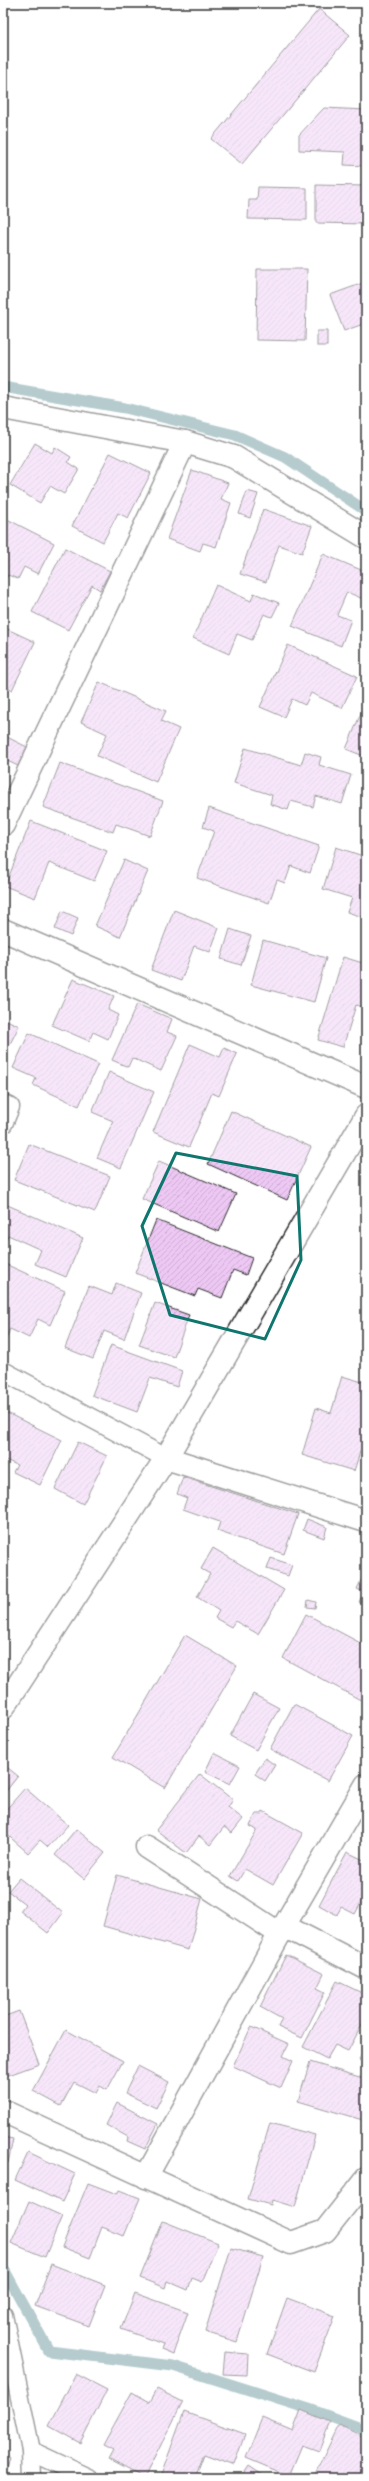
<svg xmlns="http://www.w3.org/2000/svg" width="369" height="2481" font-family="'Indie Flower',sans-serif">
	<defs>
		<pattern id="building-hatch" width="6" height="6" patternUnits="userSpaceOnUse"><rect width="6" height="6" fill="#edc8f4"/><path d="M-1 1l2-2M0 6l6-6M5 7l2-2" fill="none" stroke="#cbacd1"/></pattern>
	</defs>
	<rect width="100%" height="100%" fill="#fff"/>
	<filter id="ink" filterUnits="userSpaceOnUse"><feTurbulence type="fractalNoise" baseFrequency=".025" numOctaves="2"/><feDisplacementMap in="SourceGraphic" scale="8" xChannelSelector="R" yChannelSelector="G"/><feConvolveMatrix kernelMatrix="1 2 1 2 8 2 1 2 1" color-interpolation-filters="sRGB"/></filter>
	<g filter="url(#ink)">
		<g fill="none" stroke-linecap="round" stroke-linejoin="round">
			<g stroke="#5d8d93" stroke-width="11">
				<polyline points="3,387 125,408 235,435 285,457 366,511"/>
				<polyline points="5,2271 49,2351 173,2366 309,2409 366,2430"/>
			</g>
		</g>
		<g fill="url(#building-hatch)" stroke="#2b2b2b">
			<polygon points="319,9 350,35 242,164 211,139"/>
			<polygon points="324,108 366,110 366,166 344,165 345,152 299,150 299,135"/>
			<polygon points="316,185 366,186 366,224 316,223"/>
			<polygon points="258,187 307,188 307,220 248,219 249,200 257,200"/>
			<polygon points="257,269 307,269 305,341 256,340"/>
			<polygon points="366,282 366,323 344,331 330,295"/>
			<rect x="317" y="331" width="10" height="15"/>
			<polygon points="35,443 52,453 55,447 71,457 68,462 79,469 64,494 50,486 40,503 10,485"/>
			<polygon points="110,453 151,473 128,518 118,513 103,542 72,526"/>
			<polygon points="192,470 228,483 221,499 231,503 216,547 203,543 200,551 167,539"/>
			<polygon points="247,491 258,494 250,518 239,514"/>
			<polygon points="263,509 312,526 302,553 279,545 266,582 240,574"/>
			<polygon points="3,517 54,543 38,574 24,567 18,579 8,575 3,584"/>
			<polygon points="65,548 110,571 100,590 92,585 68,630 32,612"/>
			<polygon points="323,554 366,572 366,592 363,599 347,592 337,615 351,620 341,646 292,626"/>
			<polygon points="216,585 251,601 254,593 279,603 272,617 264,614 252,640 237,634 229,654 193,638"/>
			<polygon points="3,627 35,642 12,690 3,686"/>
			<polygon points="288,645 357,676 342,708 311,693 305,705 292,699 284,717 260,707"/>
			<polygon points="99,682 166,711 161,721 179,729 156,782 97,756 107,734 81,722"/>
			<polygon points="366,701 366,757 346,749"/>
			<polygon points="3,735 27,747 18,766 3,759"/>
			<polygon points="245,748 301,765 305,752 321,757 319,765 351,775 342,804 316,796 313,807 291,801 288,810 270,804 272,795 234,783"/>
			<polygon points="60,763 163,801 150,836 116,824 113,832 43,807"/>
			<polygon points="209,808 319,846 310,873 291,866 285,883 277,880 269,903 197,878 214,831 203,827"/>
			<polygon points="31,821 107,851 94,881 49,863 35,898 5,886"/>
			<polygon points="336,847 366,857 366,918 347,912 352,898 323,889"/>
			<polygon points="124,860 148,871 120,937 95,926"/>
			<polygon points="174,910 219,928 210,952 194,946 181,981 151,970"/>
			<polygon points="62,911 78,918 71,936 55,929"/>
			<polygon points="230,929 251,936 241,965 221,959"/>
			<polygon points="263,940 326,958 314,1002 251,985"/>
			<polygon points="343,957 366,964 366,1008 356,1005 343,1047 318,1040"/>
			<polygon points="73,979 114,996 108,1010 118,1015 108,1039 93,1032 89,1041 52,1025"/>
			<polygon points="137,1004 172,1019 167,1032 177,1036 161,1071 132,1058 128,1067 112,1060"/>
			<polygon points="3,1018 19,1026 10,1044 3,1041"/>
			<polygon points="29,1033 98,1064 79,1106 33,1085 36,1078 13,1068"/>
			<polygon points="190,1044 220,1057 224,1048 237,1054 219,1096 212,1093 189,1147 153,1132"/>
			<polygon points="109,1072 154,1092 121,1168 97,1158 113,1121 92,1112"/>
			<polygon points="231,1111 311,1147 287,1200 208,1164"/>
			<polygon points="29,1144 110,1176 95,1212 14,1180"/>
			<polygon points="159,1161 236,1194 219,1232 142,1199"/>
			<polygon points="3,1203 83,1238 66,1277 35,1264 41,1250 8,1235 3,1247"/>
			<polygon points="156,1220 252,1258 246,1275 233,1270 222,1298 198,1289 195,1296 135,1273"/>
			<polygon points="3,1263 65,1291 50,1325 38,1319 29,1338 10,1329 6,1339 3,1337"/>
			<polygon points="116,1283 141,1293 124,1339 104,1331 93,1359 65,1348 89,1286 112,1295"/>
			<polygon points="155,1303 189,1315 174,1357 139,1345"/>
			<polygon points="111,1345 182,1371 177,1387 150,1378 137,1412 92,1395"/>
			<polygon points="342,1376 366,1383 366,1433 354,1471 302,1455 316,1408 331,1413"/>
			<polygon points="3,1411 62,1440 40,1485 13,1472 17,1465 3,1459"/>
			<polygon points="78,1442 107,1456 83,1504 55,1489"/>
			<polygon points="183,1477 298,1514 284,1554 217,1531 220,1522 183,1509 187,1498 177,1494"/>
			<polygon points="307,1519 327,1527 324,1538 303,1530"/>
			<polygon points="213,1548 284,1590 258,1634 235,1621 231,1627 215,1618 219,1611 197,1597 210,1574 201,1569"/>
			<polygon points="271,1558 292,1565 288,1576 267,1569"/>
			<polygon points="366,1570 366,1606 359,1602 364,1592 357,1589"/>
			<polygon points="308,1600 316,1602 315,1608 307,1607"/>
			<polygon points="306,1614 366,1646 366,1703 283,1658"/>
			<polygon points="185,1635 237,1666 165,1788 113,1757"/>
			<polygon points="253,1694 279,1708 256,1750 230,1736"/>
			<polygon points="294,1704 353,1736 328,1781 270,1749"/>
			<polygon points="214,1753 240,1766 230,1784 205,1772"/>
			<polygon points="265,1758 275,1765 265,1781 255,1774"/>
			<polygon points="3,1764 18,1776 3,1795"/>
			<polygon points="200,1774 233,1800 228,1807 243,1819 232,1833 224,1827 210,1845 199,1836 186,1853 156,1830"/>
			<polygon points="25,1788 68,1825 48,1847 40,1840 28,1853 3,1831 3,1813"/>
			<polygon points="263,1811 303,1833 273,1885 245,1869 238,1881 230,1876 257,1830 250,1826 256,1814 261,1814"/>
			<polygon points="76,1829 105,1853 84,1879 55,1855"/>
			<polygon points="347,1852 366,1861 366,1901 363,1899 355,1914 341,1907 337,1915 319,1905"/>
			<polygon points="117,1875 202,1899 188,1950 103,1926"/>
			<polygon points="19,1878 63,1913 48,1933 20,1911 25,1904 8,1891"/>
			<polygon points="286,1955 324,1974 317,1988 325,1992 302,2038 278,2027 282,2019 260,2007"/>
			<polygon points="337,1981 366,1995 366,2017 348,2051 335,2045 327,2059 303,2047"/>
			<polygon points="19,2011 39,2064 6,2076 3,2070 3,2017"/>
			<polygon points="251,2027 289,2044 283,2056 293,2061 281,2088 233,2066"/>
			<polygon points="66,2030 123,2061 107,2090 100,2086 96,2093 74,2082 61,2106 33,2091"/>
			<polygon points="366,2046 366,2064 359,2060"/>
			<polygon points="310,2062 366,2079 366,2121 298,2101"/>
			<polygon points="138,2066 169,2082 156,2108 125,2093"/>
			<polygon points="117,2103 158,2124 145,2149 127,2141 128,2137 106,2125"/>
			<polygon points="270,2123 315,2135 295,2207 272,2200 271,2205 248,2199"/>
			<polygon points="3,2137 13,2139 8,2163 3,2162"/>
			<polygon points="28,2152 75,2174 62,2202 15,2180"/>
			<polygon points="88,2183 117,2194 119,2190 140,2198 124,2236 102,2227 90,2258 62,2247"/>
			<polygon points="29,2201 62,2216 45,2257 11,2243"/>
			<polygon points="163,2221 218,2243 202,2282 192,2278 188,2290 167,2281 165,2288 140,2278"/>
			<polygon points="231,2248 263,2257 237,2342 205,2332"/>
			<polygon points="51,2264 105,2285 89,2326 35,2306"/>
			<polygon points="135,2293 188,2312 173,2354 161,2349 163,2344 121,2329"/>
			<polygon points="287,2298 335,2316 314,2372 267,2354"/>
			<polygon points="225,2352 248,2354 247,2375 223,2374"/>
			<polygon points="76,2374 107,2390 80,2443 49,2426"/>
			<polygon points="157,2389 183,2402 144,2478 108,2459 113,2450 103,2445 132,2392 150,2402"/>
			<polygon points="301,2410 330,2422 319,2451 302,2445 289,2476 246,2458 262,2418 293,2431"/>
			<polygon points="184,2412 245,2434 234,2465 204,2454 195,2478 160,2478"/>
			<polygon points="339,2425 366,2438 366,2466 360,2478 313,2478"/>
			<polygon points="3,2455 11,2458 5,2478 3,2478"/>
			<polygon points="249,2466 267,2478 241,2478"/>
		</g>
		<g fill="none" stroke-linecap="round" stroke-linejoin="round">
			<g stroke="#2b2b2b" stroke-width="21">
				<g id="service">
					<polyline points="3,1104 10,1107 3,1124"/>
					<polyline points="3,1371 166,1458"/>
					<polyline points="3,2315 31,2451 32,2478"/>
					<polyline points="31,2451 89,2478"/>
				</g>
			</g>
			<g stroke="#2b2b2b" stroke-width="25">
				<g id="minor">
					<polyline points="3,408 185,442 234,457 366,537"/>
					<polyline points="3,825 185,442"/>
					<polyline points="3,930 366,1087"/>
					<polyline points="166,1458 366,1521"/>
					<polyline points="3,1708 166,1458 366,1116"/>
					<polyline points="147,1847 280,1934"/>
					<polyline points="284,1926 366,1968"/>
					<polyline points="3,2111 291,2243 325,2231 366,2179"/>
					<polyline points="146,2177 284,1926 366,1785"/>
				</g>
			</g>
			<use href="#service" stroke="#fff" stroke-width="18"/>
			<use href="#minor" stroke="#fff" stroke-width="22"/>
		</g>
	</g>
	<path d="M0 0H369V2481H0ZM176,1153L297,1176L301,1260L265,1339L170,1315L142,1226Z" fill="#fff" fill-opacity=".55" fill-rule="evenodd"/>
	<path fill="none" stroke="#0f766e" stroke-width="3" stroke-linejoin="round" d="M176,1153L297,1176L301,1260L265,1339L170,1315L142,1226Z"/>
	<rect width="369" height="2481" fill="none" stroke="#fff" stroke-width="16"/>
	<rect x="8" y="8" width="353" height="2465" fill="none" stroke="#2b2b2b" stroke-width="1.5" filter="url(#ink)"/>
</svg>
